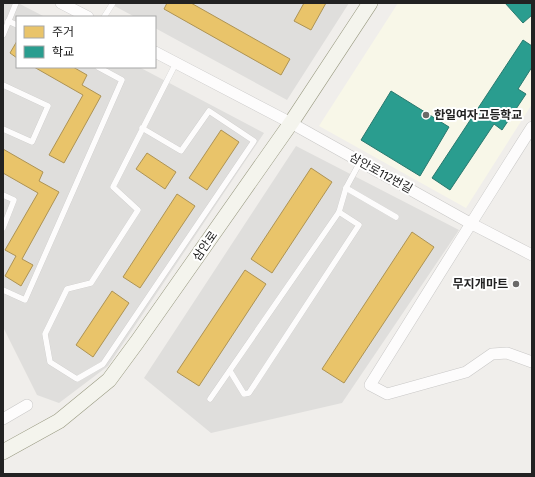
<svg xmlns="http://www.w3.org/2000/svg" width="535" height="477" font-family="'Fira Sans Condensed','Noto Sans KR',sans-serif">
	<rect width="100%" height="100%" fill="#f0eeeb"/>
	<g fill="#dfdedc">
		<polygon points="3,3 18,3 45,17 17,17 17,67 139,67 264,133 108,366 59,403 37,395 3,327"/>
		<polygon points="109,3 349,3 287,100 155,28 155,17 135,17"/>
		<polygon points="296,146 459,230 342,403 211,433 144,378"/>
	</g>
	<polygon fill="#f8f7e8" points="398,3 532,3 532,104 466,208 319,126"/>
	<g fill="#e9c46a" stroke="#ad9354">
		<polygon points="167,3 191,3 290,59 281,75 164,9"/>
		<polygon points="304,3 326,3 311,30 294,21"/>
		<polygon points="17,41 17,58 10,53"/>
		<polygon points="34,67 73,67 87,75 82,85 101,96 64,163 49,155 83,95"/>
		<polygon points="221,130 239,142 207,190 189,178"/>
		<polygon points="3,149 43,172 39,181 59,192 22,259 33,265 21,286 5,276 16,256 5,250 38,193 3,173"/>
		<polygon points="147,153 176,172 165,189 136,169"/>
		<polygon points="311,168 332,182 272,273 251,259"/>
		<polygon points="177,194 195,206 140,288 123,277"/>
		<polygon points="412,232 434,247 344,383 322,369"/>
		<polygon points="245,270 266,284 199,386 177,372"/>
		<polygon points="112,291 129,303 93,357 76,345"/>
	</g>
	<g fill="#2a9d8f" stroke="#28786e">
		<polygon points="505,3 531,3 532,5 532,15 523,23"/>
		<polygon points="523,40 532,46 532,67 518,89 526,94 502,130 494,124 450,190 432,178"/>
		<polygon points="391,91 449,127 420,176 361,140"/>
	</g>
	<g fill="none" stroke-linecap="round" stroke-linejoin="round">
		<g stroke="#c9c8c7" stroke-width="6">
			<g id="lane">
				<polyline points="104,17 113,3"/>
				<polyline points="8,21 17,25"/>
				<polyline points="3,35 16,3"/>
				<polyline points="3,85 48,106 32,142 3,129"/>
				<polyline points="142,128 181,151 209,111 254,141 103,364 77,379 50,362 45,334 67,289 91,283 138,210 113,187 176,63"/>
				<polyline points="346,188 396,217"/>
				<polyline points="3,195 14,200 3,228"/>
				<polyline points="3,290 25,300 122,80 98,67"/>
				<polyline points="230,371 244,394 249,393 359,225 339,212"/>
				<polyline points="210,399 339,212 346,188 360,162"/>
			</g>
		</g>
		<g stroke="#c9c8c7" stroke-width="12">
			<g id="street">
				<polyline points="61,3 88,17"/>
				<polyline points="155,52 291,123 470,223 532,255"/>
				<path d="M532,127C477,213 424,299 370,385L387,394L466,372L492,354L507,353L532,362"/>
				<polyline points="3,419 27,405"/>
			</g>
		</g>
		<g stroke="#999a82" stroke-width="16">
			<polyline id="secondary" points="3,452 59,421 109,380 137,342 291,123 370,3"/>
		</g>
		<use href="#lane" stroke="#fdfcfc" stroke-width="5.5"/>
		<use href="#street" stroke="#fdfcfc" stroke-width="11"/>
		<use href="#secondary" stroke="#f4f4ed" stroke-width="15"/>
	</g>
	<g fill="#6a6968" stroke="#fff" stroke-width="1.5">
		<circle cx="426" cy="115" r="4"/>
		<circle cx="516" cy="284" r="4"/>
	</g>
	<g text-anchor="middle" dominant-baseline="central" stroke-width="4" stroke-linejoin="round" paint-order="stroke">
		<g font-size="12" font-weight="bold" fill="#222" stroke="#fff" text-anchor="start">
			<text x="434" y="115">한일여자고등학교</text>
			<text x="508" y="284" text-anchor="end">무지개마트</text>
		</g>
		<g font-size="12" fill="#222" stroke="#fff">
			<text transform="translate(381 173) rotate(29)">삼안로112번길</text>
			<text transform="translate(205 246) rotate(-55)">삼안로</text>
		</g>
	</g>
	<rect width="535" height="477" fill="none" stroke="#222222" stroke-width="8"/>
	<rect x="16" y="16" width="140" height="52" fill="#ffffff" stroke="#a7a7a7"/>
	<rect x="24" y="26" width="20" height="12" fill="#e9c46a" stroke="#a7a7a7"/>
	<text x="52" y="36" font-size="12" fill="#222222">주거</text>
	<rect x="24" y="46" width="20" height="12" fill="#2a9d8f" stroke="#a7a7a7"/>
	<text x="52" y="56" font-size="12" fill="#222222">학교</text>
</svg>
